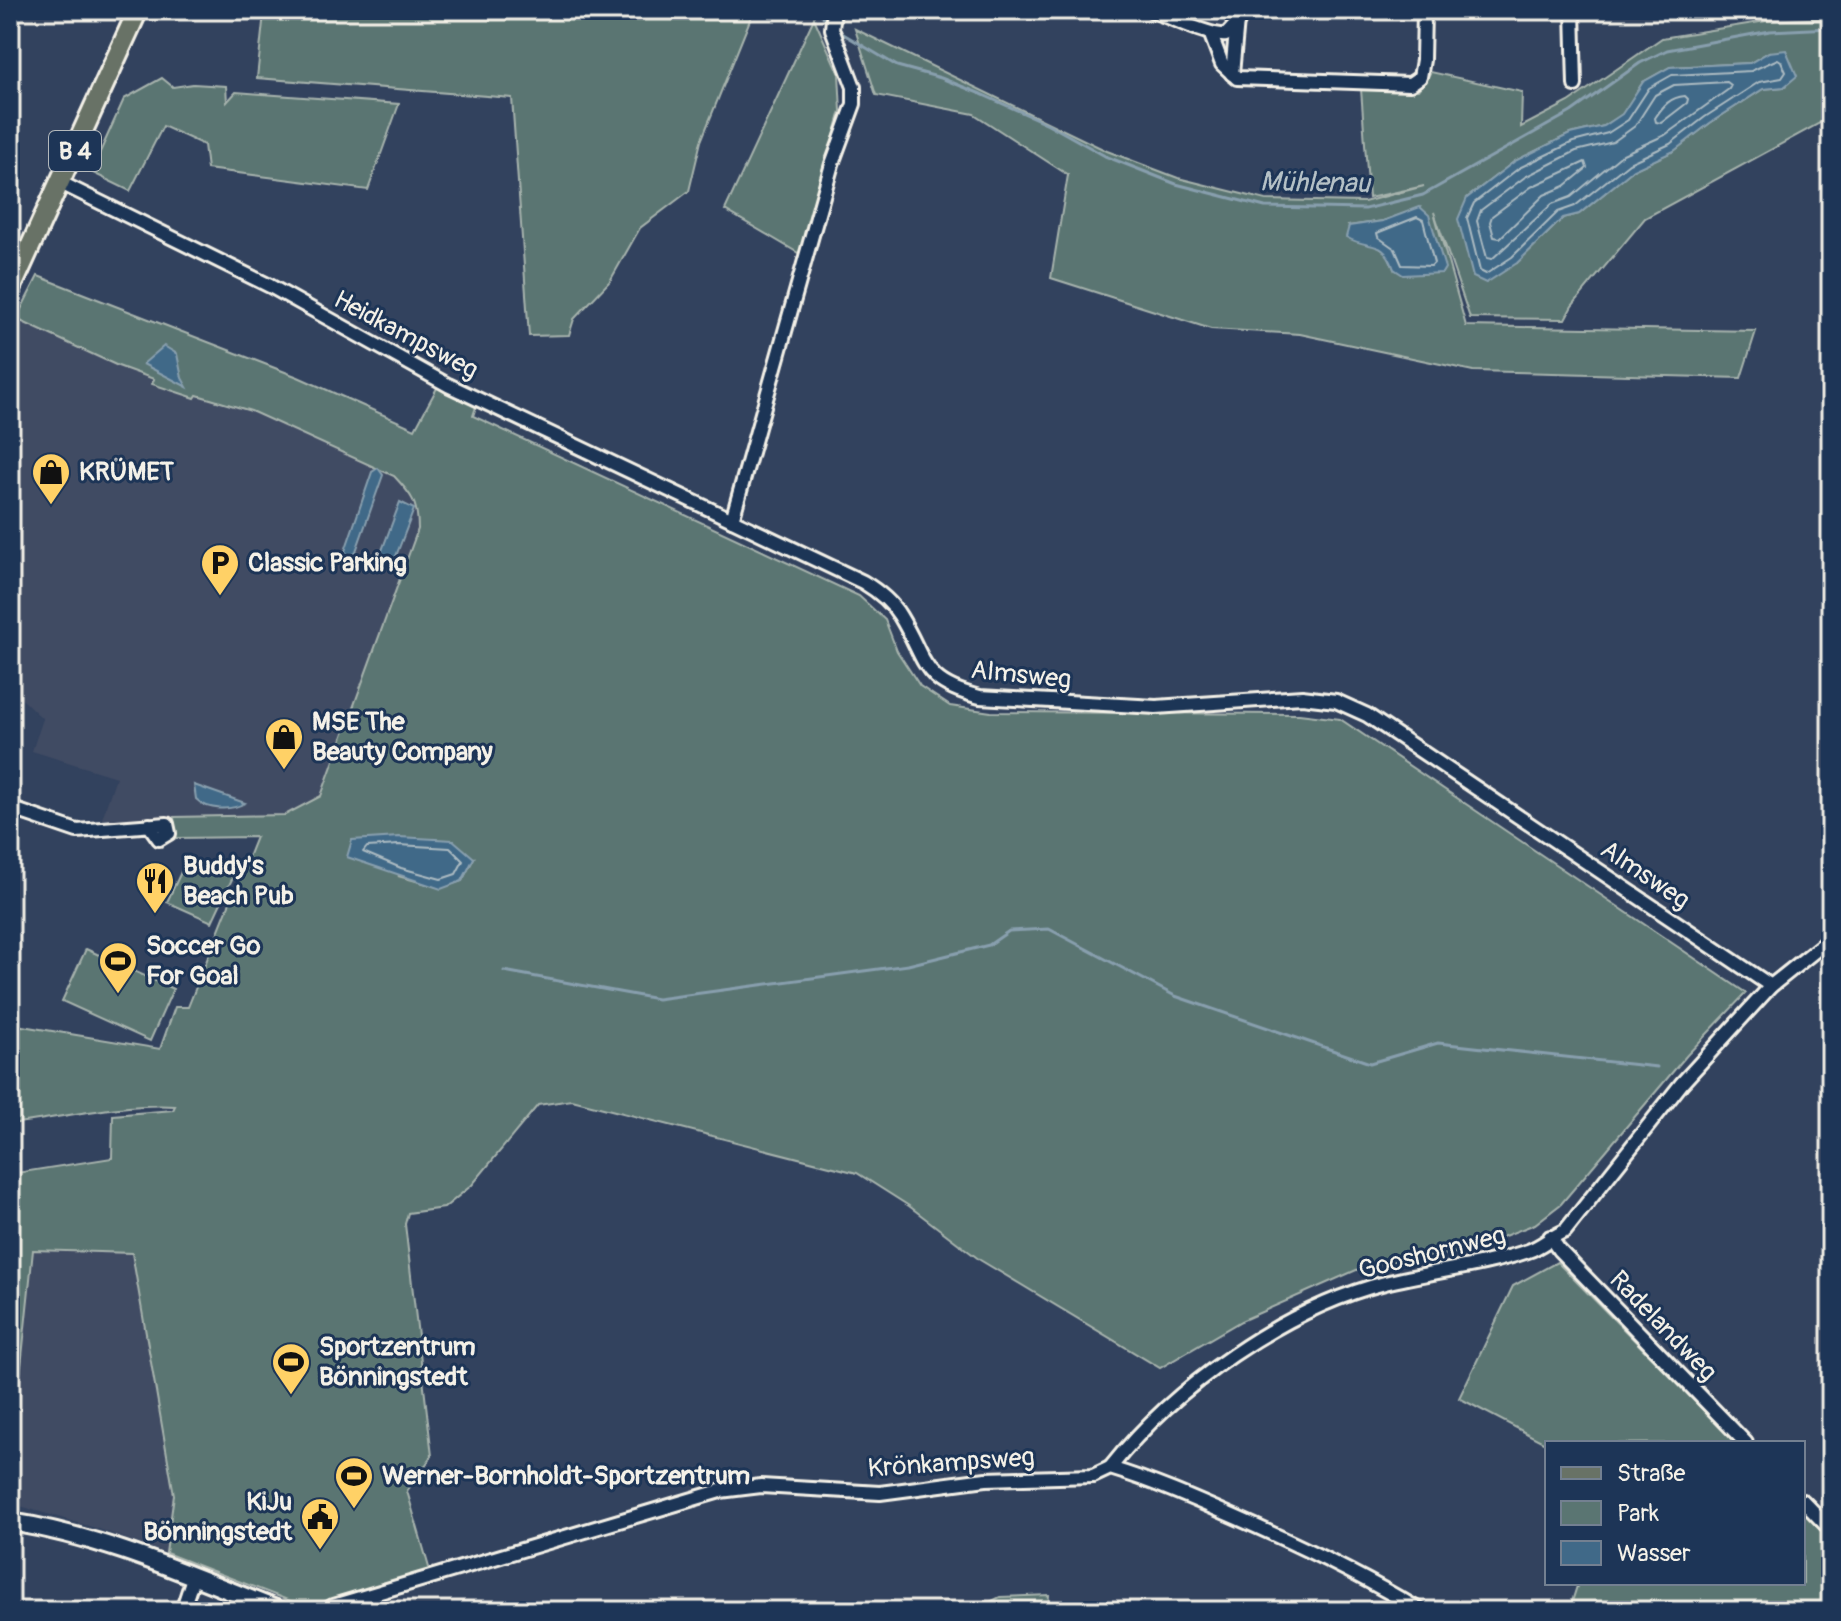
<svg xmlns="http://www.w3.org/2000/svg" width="1841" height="1621" font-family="Pangolin,sans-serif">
	<rect width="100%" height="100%" fill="#32425e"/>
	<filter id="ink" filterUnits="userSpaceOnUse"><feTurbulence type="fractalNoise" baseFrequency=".0125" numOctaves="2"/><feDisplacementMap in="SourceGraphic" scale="16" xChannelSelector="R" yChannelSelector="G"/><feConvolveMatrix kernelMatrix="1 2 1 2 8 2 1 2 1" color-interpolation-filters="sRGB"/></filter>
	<g filter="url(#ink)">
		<g fill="#414b63">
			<polygon points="16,319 118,366 196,395 251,411 395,476 410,493 418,509 418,529 321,797 285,815 102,819 116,777 32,751 43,719 23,700 10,695 10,332"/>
			<polygon points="33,1250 133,1253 174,1495 166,1553 99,1529 10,1503 10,1474"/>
		</g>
		<g fill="#5a7572" stroke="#a7b3ad" stroke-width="2" fill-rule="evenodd">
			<polygon points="255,10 754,10 701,141 689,191 640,228 610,281 574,319 569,335 529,336 512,98 257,78 264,13"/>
			<polygon points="814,18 839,74 841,111 800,254 725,210"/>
			<path d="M1831,18V117L1645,218L1572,306L1565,319L1470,318L1434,212L1466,326L1756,331L1741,378L1473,371L1300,334L1211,329L1051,278L1068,175L974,114L876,95L855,29L1107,151L1178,178L1266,200L1364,202L1424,186L1369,198L1361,89L1418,90L1431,72L1522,92L1521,127L1569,102L1662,38L1766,21ZM1769,52L1785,87L1763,89L1710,123L1674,151L1633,170L1579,214L1563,218L1517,263L1467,198L1515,161L1570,134L1604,126L1622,115L1643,82L1670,67L1750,63ZM1420,208L1394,269L1388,254L1349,226L1383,221Z"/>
			<polygon points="162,78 173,87 193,84 226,86 227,102 236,92 399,104 368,190 207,169 204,145 163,126 130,191 91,172 124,99"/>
			<path d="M38,276L298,377L415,429L438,386L477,404L473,416L859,596L885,620L897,651L920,686L950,706L991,712L1299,714L1340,719L1746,993L1687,1055L1561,1204L1535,1224L1464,1252L1370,1264L1241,1321L1160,1368L980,1260L909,1206L857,1173L572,1100L538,1105L472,1185L444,1208L408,1213L405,1224L432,1456L407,1491L430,1571L311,1609L166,1553L174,1495L132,1253L33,1250L10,1474V1174L112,1158L113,1115L173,1110L175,1106C121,1103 65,1117 10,1124V1024L160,1049L175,1007H188L256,837L176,838L174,817L285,815L321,796L418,529C418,503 412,495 394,476L251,411L197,395L195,398L152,384L154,379L118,366L16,319ZM474,858L462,881L441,888L398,876Z"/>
			<polygon points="188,857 233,877 212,922 167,902"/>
			<polygon points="86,949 173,989 150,1041 62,1001"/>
			<polygon points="1557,1262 1736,1443 1547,1444 1459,1398 1513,1286"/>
			<polygon points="1803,1510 1831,1539 1831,1611 1569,1611 1578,1583 1803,1583"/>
			<polygon points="1049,1595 1048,1611 947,1611 982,1606 1000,1597"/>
		</g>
		<g fill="#406988" stroke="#889fae" stroke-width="2">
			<polygon points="1786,50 1797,76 1784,87 1763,89 1710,123 1674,151 1633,170 1579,214 1563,218 1517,263 1486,283 1473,277 1458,219 1467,198 1515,161 1570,134 1604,126 1622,114 1643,82 1670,67 1750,63 1769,52"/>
			<path d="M1420,207L1429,215L1445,268L1442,273L1403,275L1394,269C1383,237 1370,251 1346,237L1349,226L1383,221Z"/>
			<polygon points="164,346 177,354 182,378 187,387 143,364"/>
			<polygon points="378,468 383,475 355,554 347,554 345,551 372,472"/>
			<polygon points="400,502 414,509 391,569 377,564"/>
			<path d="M194,785L245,803C231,811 208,811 196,799Z"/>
			<polygon points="399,837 453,840 474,858 462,881 441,889 347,857 352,840"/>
		</g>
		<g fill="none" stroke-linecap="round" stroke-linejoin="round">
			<g stroke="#acbbc2" stroke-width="2">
				<polygon points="1778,59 1781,61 1786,72 1782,78 1759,82 1705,117 1670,144 1629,163 1575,206 1558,212 1512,257 1486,274 1480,271 1467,218 1474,203 1519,168 1573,142 1608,133 1628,120 1649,88 1672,75 1751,71"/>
				<polygon points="1727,82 1731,85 1729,89 1665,135 1623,154 1571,197 1552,204 1492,259 1487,258 1477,221 1481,210 1525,177 1576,151 1613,142 1635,126 1655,95 1674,85"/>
				<path d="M1685,96L1688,99L1687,103L1661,123L1656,122L1655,118C1663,106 1670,97 1685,96Z"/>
				<polygon points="1585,162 1587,168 1565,186 1544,195 1500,238 1494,237 1490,222 1492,216 1531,187"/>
				<polygon points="1417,217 1423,220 1434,263 1431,266 1402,265 1395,249 1378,237 1377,233"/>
				<polygon points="399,845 450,848 463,861 456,874 441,879 401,868 363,852 367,847"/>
			</g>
			<g stroke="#889fae" stroke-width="3">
				<polyline points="817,10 826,20"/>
				<polyline points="840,32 897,66 941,78 981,94 1048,124 1105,156 1176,184 1265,207 1365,209 1423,195 1571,112 1640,63 1667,50 1770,31 1831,28"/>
				<polyline points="504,971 657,999 908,965 989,945 1009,931 1049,929 1175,996 1370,1063 1438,1043 1657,1067"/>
			</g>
			<g stroke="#f4f1e8" stroke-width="18">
				<g id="minor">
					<path d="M1151,10C1169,17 1210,37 1226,35L1238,22"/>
					<polyline points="1573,10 1575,85"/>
					<polyline points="1211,35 1222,64 1237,78 1410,84 1420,77 1423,60 1424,10"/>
					<polyline points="1232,74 1238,10"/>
					<path d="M61,183L270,286L448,385L863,582C878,591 891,601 900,616C928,662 920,682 980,697L1156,707L1302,697L1336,701L1367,715L1771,986"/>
					<polyline points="732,520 832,164 854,104 854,87 832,29 834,10"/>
					<polyline points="10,808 77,831 167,824 169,833 159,839 149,825"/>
					<polyline points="1550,1237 1559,1250 1746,1443"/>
					<path d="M1110,1468C1174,1387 1283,1309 1385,1283C1432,1271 1481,1267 1528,1251C1541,1247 1552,1236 1565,1231L1682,1083L1771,986L1831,938"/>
					<polyline points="1803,1501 1831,1530"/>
					<polyline points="182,1611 193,1578"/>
					<path d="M325,1611L333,1606L720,1491L761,1486L880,1493L986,1479L1093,1476L1110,1468C1153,1481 1194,1499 1235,1517C1299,1545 1362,1575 1421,1611"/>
				</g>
			</g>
			<g stroke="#f4f1e8" stroke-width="22">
				<path id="secondary" d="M10,1522C104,1536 193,1577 281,1611"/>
			</g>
			<g stroke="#f4f1e8" stroke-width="24">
				<polyline id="primary" points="10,291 138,10"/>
			</g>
			<use href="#minor" stroke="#1d3557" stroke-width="12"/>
			<use href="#secondary" stroke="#1d3557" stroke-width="16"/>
			<use href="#primary" stroke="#687266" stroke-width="18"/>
		</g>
	</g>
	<defs>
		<g id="shop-pin" transform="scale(2)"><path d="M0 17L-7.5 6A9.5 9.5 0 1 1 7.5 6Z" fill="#ffd166" stroke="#1d3557"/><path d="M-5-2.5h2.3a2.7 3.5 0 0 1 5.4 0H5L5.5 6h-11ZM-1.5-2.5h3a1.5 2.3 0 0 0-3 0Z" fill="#111"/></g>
		<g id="parking-pin" transform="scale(2)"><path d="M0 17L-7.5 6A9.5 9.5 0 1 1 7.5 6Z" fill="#ffd166" stroke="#1d3557"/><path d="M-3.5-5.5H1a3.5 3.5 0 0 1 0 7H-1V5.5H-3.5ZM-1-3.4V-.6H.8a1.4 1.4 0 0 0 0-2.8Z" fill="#111"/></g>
		<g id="restaurant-pin" transform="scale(2)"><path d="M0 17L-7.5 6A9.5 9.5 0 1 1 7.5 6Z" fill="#ffd166" stroke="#1d3557"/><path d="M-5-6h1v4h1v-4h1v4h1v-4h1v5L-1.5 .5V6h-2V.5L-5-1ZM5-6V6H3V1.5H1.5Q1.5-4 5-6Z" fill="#111"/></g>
		<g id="stadium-pin" transform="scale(2)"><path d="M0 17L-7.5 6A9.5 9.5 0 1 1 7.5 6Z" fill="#ffd166" stroke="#1d3557"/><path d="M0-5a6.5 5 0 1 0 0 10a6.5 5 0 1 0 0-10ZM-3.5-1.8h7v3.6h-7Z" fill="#111"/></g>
		<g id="civic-pin" transform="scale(2)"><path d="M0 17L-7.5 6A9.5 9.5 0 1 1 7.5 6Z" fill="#ffd166" stroke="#1d3557"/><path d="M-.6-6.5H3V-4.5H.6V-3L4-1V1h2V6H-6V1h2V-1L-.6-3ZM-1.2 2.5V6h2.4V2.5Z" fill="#111"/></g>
	</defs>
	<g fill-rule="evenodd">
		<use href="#shop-pin" x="51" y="472"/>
		<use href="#parking-pin" x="220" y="563"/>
		<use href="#shop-pin" x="284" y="737"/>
		<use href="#restaurant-pin" x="155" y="881"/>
		<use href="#stadium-pin" x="118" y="961"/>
		<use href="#stadium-pin" x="291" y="1362"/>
		<use href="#stadium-pin" x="354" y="1476"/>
		<use href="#civic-pin" x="320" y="1517"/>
	</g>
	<g text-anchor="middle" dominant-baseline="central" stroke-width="6" stroke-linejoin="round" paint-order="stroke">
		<rect fill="#1d3557" stroke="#b4b9bc" stroke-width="2" x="49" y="131" width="52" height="40" rx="6"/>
		<g font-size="24" font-weight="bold" fill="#f4f1e8">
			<text x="75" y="151">B 4</text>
		</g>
		<g font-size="26" fill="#f4f1e8" stroke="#1d3557">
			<text transform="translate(406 335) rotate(28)">Heidkampsweg</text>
			<text transform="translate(1021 675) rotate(6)">Almsweg</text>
			<text transform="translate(1645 875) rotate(34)">Almsweg</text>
			<text transform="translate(1432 1253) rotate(-14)">Gooshornweg</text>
			<text transform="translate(1663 1326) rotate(46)">Radelandweg</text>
			<text transform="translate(951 1463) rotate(-4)">Krönkampsweg</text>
		</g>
		<g font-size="26" font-weight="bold" fill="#f4f1e8" stroke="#1d3557" text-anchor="start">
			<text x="79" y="472">KRÜMET</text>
			<text x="248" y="563">Classic Parking</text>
			<text x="312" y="722">MSE The<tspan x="312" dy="30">Beauty Company</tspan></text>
			<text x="183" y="866">Buddy's<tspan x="183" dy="30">Beach Pub</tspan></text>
			<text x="146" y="946">Soccer Go<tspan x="146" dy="30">For Goal</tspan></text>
			<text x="319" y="1347">Sportzentrum<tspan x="319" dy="30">Bönningstedt</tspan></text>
			<text x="382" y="1476">Werner-Bornholdt-Sportzentrum</text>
			<text x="292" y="1502" text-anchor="end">KiJu<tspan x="292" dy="30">Bönningstedt</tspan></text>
		</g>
		<g font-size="28" font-style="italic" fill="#b5c1c6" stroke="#1d3557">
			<text transform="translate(1315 183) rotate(1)">Mühlenau</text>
		</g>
	</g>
	<rect width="1841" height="1621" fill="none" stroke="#1d3557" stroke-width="40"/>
	<rect x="20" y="20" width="1801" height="1581" fill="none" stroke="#f4f1e8" stroke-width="3" filter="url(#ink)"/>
	<rect x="1545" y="1441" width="260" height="144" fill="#1d3557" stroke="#738091" stroke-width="2"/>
	<rect x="1561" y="1467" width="40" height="12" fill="#687266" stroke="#738091" stroke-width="2"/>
	<text x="1617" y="1481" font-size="24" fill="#f4f1e8">Straße</text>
	<rect x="1561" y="1501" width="40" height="24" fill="#5a7572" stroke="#738091" stroke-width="2"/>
	<text x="1617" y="1521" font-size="24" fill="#f4f1e8">Park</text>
	<rect x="1561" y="1541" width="40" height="24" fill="#406988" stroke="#738091" stroke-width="2"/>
	<text x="1617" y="1561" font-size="24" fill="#f4f1e8">Wasser</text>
</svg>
